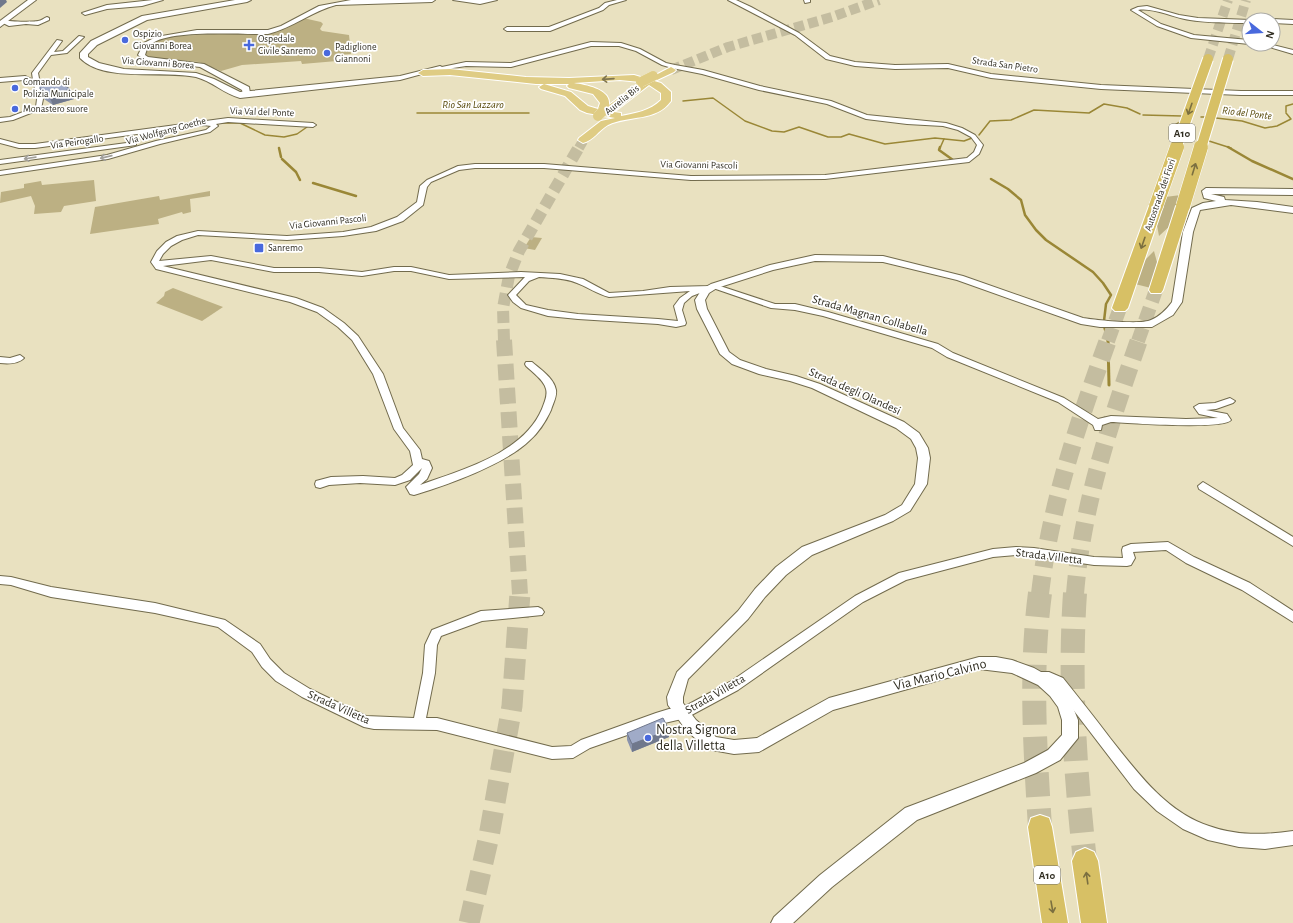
<svg xmlns="http://www.w3.org/2000/svg" width="1293" height="923" font-family="'Alegreya Sans',sans-serif">
	<rect width="100%" height="100%" fill="#e9e1c0"/>
	<g fill="#bcb083">
		<polygon points="303,18 321,22 323,24 320,29 322,31 349,35 351,54 339,55 337,61 302,64 301,61 242,65 221,71 199,62 148,58 145,53 151,43 163,37 279,30"/>
		<polygon points="94,180 96,201 64,206 61,212 34,214 35,206 31,196 0,203 1,192 24,188 24,184 41,181 42,185"/>
		<polygon points="210,191 210,196 190,199 191,212 183,214 182,212 158,219 159,224 90,234 95,207 159,196 160,200"/>
		<polygon points="1181,195 1172,224 1159,236 1156,220 1165,197"/>
		<polygon points="531,237 542,238 535,250 524,248"/>
		<polygon points="1154,251 1158,266 1151,288 1135,284 1142,263"/>
		<polygon points="173,288 223,307 202,321 156,303 164,296 165,292"/>
	</g>
	<g fill="none" stroke-linecap="round" stroke-linejoin="round">
		<g stroke="#9a8736" stroke-width="1.5">
			<polyline points="683,101 713,98 745,121 772,131 784,132 799,127 828,137 841,137 849,134 885,144 935,138 964,141 972,138"/>
			<polyline points="1286,112 1286,106 1293,104"/>
			<polyline points="417,113 529,113"/>
			<polyline points="1143,115 1182,116"/>
			<polyline points="1201,117 1205,117"/>
			<polyline points="1216,118 1242,121 1265,128 1277,126 1291,119 1286,113"/>
			<polyline points="221,123 240,123 265,135 284,137 297,134 307,127"/>
			<polyline points="979,135 990,121 1011,120 1034,110 1089,113 1104,104 1127,108 1140,114"/>
			<polyline points="1176,135 1173,131 1175,125 1180,122"/>
			<polyline points="1209,141 1231,148"/>
			<polyline points="940,148 944,139"/>
		</g>
		<g stroke="#9a8736" stroke-width="2.5">
			<polyline points="940,147 939,150 953,160"/>
			<polyline points="1228,147 1252,161 1293,179"/>
			<polyline points="279,148 281,157"/>
			<polyline points="282,159 296,172 300,180"/>
			<polyline points="991,179 1008,189 1021,200 1025,215 1036,230 1046,240 1093,272 1103,283 1111,295 1106,304 1104,321"/>
			<polyline points="313,183 356,196"/>
			<polyline points="1104,326 1108,341"/>
		</g>
		<polyline stroke="#9a8736" stroke-width="3" points="1108,340 1109,385"/>
		<g stroke="#c4bda0" stroke-width="10" stroke-dasharray="10 4.5" stroke-linecap="butt">
			<polyline points="671,70 728,47 832,17 879,0"/>
			<polyline points="579,148 583,141"/>
		</g>
		<polyline stroke="#c4bda0" stroke-width="12" stroke-dasharray="12 6" stroke-linecap="butt" points="504,341 503,308 509,276 519,251 579,147"/>
		<polyline stroke="#c4bda0" stroke-width="16" stroke-dasharray="16 8" stroke-linecap="butt" points="504,340 520,594"/>
		<polyline stroke="#c4bda0" stroke-width="21" stroke-dasharray="21 10" stroke-linecap="butt" points="469,923 489,836 512,706 520,593"/>
		<g stroke="#c4bda0" stroke-width="10" stroke-dasharray="10 5" stroke-linecap="butt">
			<polyline points="1208,59 1228,0"/>
			<polyline points="1228,59 1246,0"/>
		</g>
		<g stroke="#c4bda0" stroke-width="14" stroke-dasharray="14 7" stroke-linecap="butt">
			<polyline points="1108,341 1120,308"/>
			<polyline points="1138,341 1156,290"/>
		</g>
		<g stroke="#c4bda0" stroke-width="18" stroke-dasharray="18 9" stroke-linecap="butt">
			<path d="M1040,594C1050,506 1078,423 1108,340"/>
			<path d="M1075,594C1082,506 1110,423 1139,340"/>
		</g>
		<g stroke="#c4bda0" stroke-width="24" stroke-dasharray="24 12" stroke-linecap="butt">
			<path d="M1040,593C1030,670 1035,749 1040,827"/>
			<path d="M1075,593C1069,683 1075,771 1085,861"/>
		</g>
		<g stroke="#726b4d" stroke-width="2">
			<g id="minor">
				<polygon points="153,0 163,0 142,6 107,9 85,15 82,13 107,5"/>
				<polygon points="617,0 626,0 609,5 603,10 550,31 507,31 504,29 507,27 549,27 599,8 605,3"/>
				<polygon points="804,0 810,0 810,2 805,3"/>
				<path d="M1147,6L1179,15L1198,18L1251,20H1249V23C1229,23 1209,23 1190,20C1175,18 1152,7 1138,10L1161,24L1194,35L1249,40V44L1191,38L1157,26L1131,10L1138,7Z"/>
				<path d="M47,17L49,18V20L38,25L26,24L9,26L1,22L4,20C8,22 33,22 38,21C41,21 44,18 47,17Z"/>
				<polygon points="1273,19 1293,20 1293,24 1273,23 1273,20 1271,20"/>
				<polygon points="79,36 84,37 67,53 51,55 38,73 43,99 41,109 13,120 0,122 0,118 10,117 36,107 37,99 34,84 24,80 0,82 0,78 25,76 33,80 32,73 57,40 62,41 54,52 63,51"/>
				<path d="M591,42L621,43L640,49L666,63L675,65L703,70L760,86L831,101L867,115L946,123L962,128L975,135L983,145L979,154L969,162L825,179L691,180L544,168H475L459,170L431,182L427,187L423,205L403,221L376,231L343,236L287,240L198,235L182,240L171,246L163,254L159,261L211,256L274,268H319L362,272L394,267H411L449,275L521,272L560,274L583,279L609,293L643,291L670,287L710,286L714,284L775,304H795L828,312L938,344L953,353L1064,398L1098,419L1111,416L1186,419L1218,418L1199,414L1194,407L1199,404L1215,403L1230,398L1235,401L1233,403L1216,409L1206,410L1227,414L1231,420C1224,430 1128,423 1111,422L1102,425L1101,430H1095L1093,425L1058,402L947,357L932,348L823,316L795,310L771,308L713,288L692,296L684,303L682,310L686,323L685,325L676,327L658,324L578,319L548,316L521,308L513,302L508,295L525,277L449,279L411,271H394L362,276L319,272H274L211,260L163,266L296,298L323,308L344,323L358,336L383,374L403,428L420,450L422,459L429,461L432,468L427,479L420,485C461,470 523,454 542,409C544,403 548,396 546,389C544,380 532,372 526,366L525,364L526,362H532C540,369 554,378 556,390C557,397 553,403 551,410C546,421 538,433 530,440C506,464 447,485 414,495L410,494L406,487L419,474L422,468L410,480L395,485L360,483L329,485L320,488L316,487L315,484L316,481L331,477L363,476L395,478L402,475L413,465L410,451L394,429L373,374L352,340L338,327L317,312L290,302L156,269L151,262L157,251L166,242L177,236L198,231L287,236L343,232L371,227L397,217L417,202L420,186L427,180L458,166L475,164H544L691,176L825,175L967,158L974,152L977,145L971,137L958,130L943,126L907,124L866,119L827,104L759,90L702,74L672,68L662,65L636,51L619,46H591L511,67L466,66L440,70L437,68L466,62L511,63ZM539,277C552,278 565,278 577,283C588,287 597,294 609,297L690,291L680,298L674,306L678,321L658,319L578,314L548,310L526,305L516,295L529,281Z"/>
				<polygon points="1259,44 1269,44 1293,50 1293,54"/>
				<polygon points="228,118 313,123 316,125 313,127 228,122 216,124 218,126 210,132 160,144 108,159 0,175 0,171 107,155 156,141 206,130 211,126 203,125 35,148 19,148 0,143 0,139 19,144 35,144"/>
				<polygon points="134,142 136,143 136,145 0,164 0,160"/>
				<path d="M20,355L24,358C18,364 9,364 0,363V357L10,358Z"/>
				<polygon points="1203,482 1293,537 1293,546 1199,489 1198,486"/>
				<polygon points="1168,542 1194,557 1250,583 1293,611 1293,622 1242,590 1186,563 1166,550 1133,552 1135,558 1131,565 1127,566 1094,565 1034,556 1016,555 993,557 906,580 863,602 738,690 686,718 656,725 590,748 573,758 552,759 437,730 374,729 364,727 302,697 276,681 262,667 252,652 218,627 155,613 51,597 11,585 0,584 0,576 11,577 51,587 155,603 225,620 260,644 270,659 284,673 310,689 366,716 414,718 423,673 425,645 432,630 481,611 538,607 542,609 544,612 542,615 482,621 441,636 437,645 435,673 426,718 437,718 552,747 571,746 581,740 656,713 669,709 680,709 730,682 855,596 899,573 993,549 1016,547 1034,548 1094,557 1123,558 1122,550 1123,547 1131,544"/>
				<path d="M1038,672H1049L1063,678C1079,698 1095,718 1110,738C1137,772 1166,812 1209,826C1237,836 1264,835 1293,831V845L1265,849L1239,847L1208,840L1183,829L1157,811L1134,789L1055,686L1048,682L1034,681L1032,677L1034,673Z"/>
			</g>
		</g>
		<g stroke="#726b4d" stroke-width="2">
			<g id="tertiary">
				<path d="M351,0H435L432,2L336,5C312,11 293,28 268,34C243,35 165,28 149,46C147,48 146,52 145,55L148,57L204,64L249,87L250,93L246,95H243L242,90L200,67L146,61L138,55L144,43L156,37L197,30H268L281,26L319,6Z"/>
				<polygon points="453,0 497,0 480,4"/>
				<polygon points="728,0 736,0 751,7 799,33 830,56 855,62 895,65 948,64 991,74 1101,85 1241,91 1293,91 1293,95 1241,95 1101,89 991,78 948,68 895,69 855,66 826,59 795,35"/>
				<path d="M1206,188L1293,189V195L1211,194L1224,197L1225,200L1257,202L1293,207V213L1231,205L1200,210L1193,232L1182,302L1173,315L1152,327H1100L1081,324L957,280L883,262L815,261L796,265L773,270L717,288L709,293L705,300L707,309L729,352L740,360L766,369L796,376L820,384L904,422L919,433L928,448L930,458L927,484L910,511L893,521L812,555L786,575L765,597L748,619L688,679L683,697V703L696,720L716,737L734,740L757,738L829,698L979,657H996L1012,660L1034,668L1048,676L1061,687L1070,700L1078,720V738L1060,760L1036,773L917,820L832,887L793,923H771L774,917L820,875L905,808L1024,763L1048,750L1062,735V720L1058,707L1050,696L1038,685L1012,673L979,669L833,710L759,752L734,754L712,750L706,748L686,730L668,705L667,697L677,672L738,611L755,589L776,567L802,547L885,515L902,505L915,484L918,458L916,448L911,439L896,428L812,388L790,381L759,374L732,364L720,354L697,309L695,300L702,289L711,284L770,265L815,255L883,256L963,276L1083,318C1095,320 1141,325 1151,320C1160,316 1166,310 1172,302L1183,232L1192,208L1203,203L1216,201L1204,198L1202,191Z"/>
			</g>
		</g>
		<g stroke="#726b4d" stroke-width="2">
			<g id="secondary">
				<polygon points="28,0 36,0 0,27 0,21"/>
				<path d="M235,0H251L247,2L147,20L97,45L88,54V57L99,63L124,69L196,73L214,79L240,92L400,76L440,66L444,68L400,80L240,98C224,94 212,81 196,77C164,70 104,83 80,58V53L91,41L142,16Z"/>
			</g>
		</g>
		<g stroke="#fff" stroke-width="2">
			<g id="trunk">
				<polygon points="671,67 676,70 674,72 657,80 652,77"/>
				<path d="M450,69L526,77L569,78L634,75L661,83L671,92V101C656,122 629,115 608,125C599,130 593,141 583,143L578,140L579,138L601,121L615,118L587,113L580,110L565,96L541,89L539,87L544,84L571,92L588,106L598,109L600,103L593,94L569,88L567,86L569,84H536L450,75L423,76L418,73L423,70ZM620,80L640,82L609,105C611,89 586,85 574,83ZM649,85L661,93V100C650,111 636,113 621,116V113L614,112Z"/>
			</g>
		</g>
		<g stroke="#fff" stroke-width="2">
			<g id="motorway">
				<polygon points="1156,202 1163,206 1128,308 1125,311 1115,311 1112,308 1149,206"/>
				<polygon points="1183,202 1190,206 1163,290 1161,293 1151,293 1149,290 1176,206"/>
				<polygon points="1040,815 1049,818 1052,827 1068,923 1042,923 1028,827 1031,818"/>
				<polygon points="1085,848 1094,852 1098,861 1107,923 1081,923 1072,861 1076,852"/>
			</g>
		</g>
		<use href="#minor" fill="#fff" fill-rule="evenodd"/>
		<use href="#tertiary" fill="#fff" fill-rule="evenodd"/>
		<use href="#secondary" fill="#fff" fill-rule="evenodd"/>
		<use href="#trunk" fill="#dfcc84" fill-rule="evenodd"/>
		<use href="#motorway" fill="#d7c065" fill-rule="evenodd"/>
		<g stroke="#fff" stroke-width="10" stroke-linecap="butt">
			<g id="trunk-bridge">
				<polyline points="641,82 653,76"/>
				<polyline points="598,116 603,111"/>
			</g>
		</g>
		<g stroke="#fff" stroke-width="12" stroke-linecap="butt">
			<g id="motorway-bridge-far1">
				<polyline points="1176,148 1208,59"/>
				<polyline points="1201,148 1228,59"/>
			</g>
		</g>
		<g stroke="#fff" stroke-width="15" stroke-linecap="butt">
			<g id="motorway-bridge">
				<polyline points="1156,206 1177,147"/>
				<polyline points="1183,206 1201,147"/>
			</g>
		</g>
		<use href="#trunk-bridge" stroke="#dfcc84" stroke-width="10"/>
		<use href="#motorway-bridge-far1" stroke="#d7c065" stroke-width="10"/>
		<use href="#motorway-bridge" stroke="#d7c065" stroke-width="14"/>
	</g>
	<g fill="#8a93ac">
		<polygon points="40,89 70,89 74,99 53,105 44,99"/>
		<polygon points="627,733 669,737 632,752 627,740"/>
	</g>
	<g fill="#70788c">
		<polygon points="0,0 6,0 7,2 0,8"/>
		<polygon points="70,89 74,99 53,105 49,96"/>
		<polygon points="669,730 669,737 632,752 632,744"/>
	</g>
	<g fill="#a0abc8" stroke="#70788c">
		<polygon points="58,81 70,89 49,96 40,89 40,86"/>
		<polygon points="663,718 669,730 632,744 627,733"/>
	</g>
	<defs><path id="oneway-shaft" d="M-6 0H5M1.5-3L5.5 0L1.5 3" fill="none" stroke-width="1.6" stroke-linecap="round" stroke-linejoin="round"/></defs>
	<use stroke="#7f754e" href="#oneway-shaft" transform="translate(608 79) rotate(176)"/>
	<g stroke="#7b6f40">
		<use href="#oneway-shaft" transform="translate(1190 109) rotate(109)"/>
		<use href="#oneway-shaft" transform="translate(1194 169) rotate(-73)"/>
		<use href="#oneway-shaft" transform="translate(1143 243) rotate(109)"/>
		<use href="#oneway-shaft" transform="translate(1087 878) rotate(-98)"/>
		<use href="#oneway-shaft" transform="translate(1052 907) rotate(80)"/>
	</g>
	<g stroke="#a2a09b">
		<use href="#oneway-shaft" transform="translate(106 157) rotate(167)"/>
		<use href="#oneway-shaft" transform="translate(30 158) rotate(172)"/>
	</g>
	<g fill="#4969dd" stroke="#fff" stroke-width="1.5">
		<circle cx="125" cy="40" r="4"/>
		<path d="M247 39h4v4h4v4h-4v4h-4v-4h-4v-4h4z"/>
		<circle cx="327" cy="53" r="4"/>
		<circle cx="15" cy="88" r="4"/>
		<circle cx="15" cy="109" r="4"/>
		<rect x="254" y="243" width="10" height="10" rx="2"/>
		<circle cx="648" cy="738" r="4"/>
	</g>
	<g text-anchor="middle" dominant-baseline="central" stroke-width="3.5" stroke-linejoin="round" paint-order="stroke">
		<g font-size="10" fill="#302d21" stroke="#fff" text-anchor="start">
			<text x="133" y="34">Ospizio<tspan x="133" dy="12">Giovanni Borea</tspan></text>
			<text x="258" y="39">Ospedale<tspan x="258" dy="12">Civile Sanremo</tspan></text>
			<text x="335" y="47">Padiglione<tspan x="335" dy="12">Giannoni</tspan></text>
			<text x="23" y="82">Comando di<tspan x="23" dy="12">Polizia Municipale</tspan></text>
			<text x="23" y="109">Monastero suore</text>
			<text x="268" y="248">Sanremo</text>
		</g>
		<g font-size="10" fill="#302d21" stroke="#fff">
			<text transform="translate(158 63) rotate(4)">Via Giovanni Borea</text>
			<text transform="translate(1005 65) rotate(8)">Strada San Pietro</text>
			<text transform="translate(622 100) rotate(-39)">Aurelia Bis</text>
			<text transform="translate(262 112) rotate(2)">Via Val del Ponte</text>
			<text transform="translate(166 131) rotate(-15)">Via Wolfgang Goethe</text>
			<text transform="translate(77 142) rotate(-8)">Via Peirogallo</text>
			<text transform="translate(699 165) rotate(1)">Via Giovanni Pascoli</text>
			<text transform="translate(1160 195) rotate(-71)">Autostrada dei Fiori</text>
			<text transform="translate(328 222) rotate(-6)">Via Giovanni Pascoli</text>
		</g>
		<g font-size="11" font-style="italic" fill="#594b0c" stroke="#fff">
			<text x="473" y="104">Rio San Lazzaro</text>
			<text transform="translate(1247 113) rotate(7)">Rio del Ponte</text>
		</g>
		<g fill="#fff" stroke="#6e6c64" stroke-width="1">
			<rect x="1169" y="124" width="26" height="18" rx="3"/>
			<rect x="1034" y="866" width="26" height="18" rx="3"/>
		</g>
		<g font-size="11" font-weight="bold" fill="#302d21">
			<text x="1182" y="133">A10</text>
			<text x="1047" y="875">A10</text>
		</g>
		<g font-size="12" fill="#302d21" stroke="#fff">
			<text transform="translate(870 315) rotate(16)">Strada Magnan Collabella</text>
			<text transform="translate(855 391) rotate(24)">Strada degli Olandesi</text>
			<text transform="translate(1049 556) rotate(7)">Strada Villetta</text>
			<text transform="translate(715 694) rotate(-30)">Strada Villetta</text>
			<text transform="translate(339 707) rotate(24)">Strada Villetta</text>
		</g>
		<g font-size="14" fill="#302d21" stroke="#fff">
			<text transform="translate(940 675) rotate(-14)">Via Mario Calvino</text>
		</g>
		<g font-size="14" fill="#302d21" stroke="#fff" text-anchor="start">
			<text x="656" y="730">Nostra Signora<tspan x="656" dy="16">della Villetta</tspan></text>
		</g>
	</g>
	<g transform="translate(1261 32) rotate(107)"><circle r="19" fill="#ffffff" stroke="#acaba6"/>
	<path d="M0-3L7 15L0 10L-7 15Z" fill="#4969dd"/>
	<text y="-6" font-size="11" font-weight="bold" text-anchor="middle" fill="#302d21">N</text>
	</g>
</svg>
